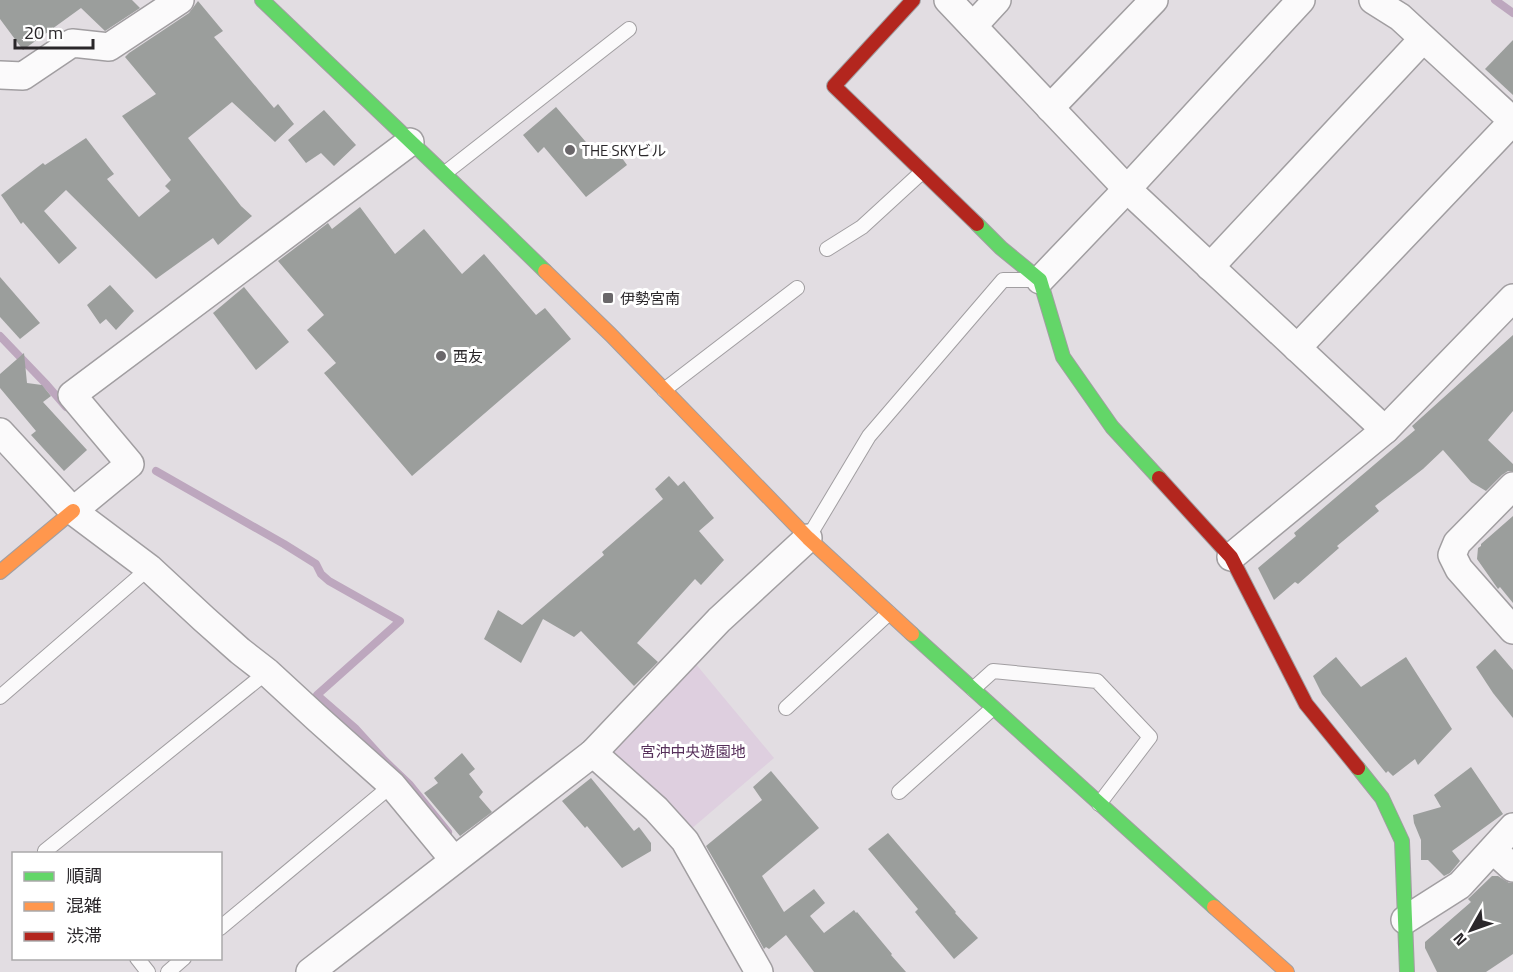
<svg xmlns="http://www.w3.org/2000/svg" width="1513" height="972" font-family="'Titillium Web','Noto Sans JP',sans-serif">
	<rect width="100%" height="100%" fill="#e2dde2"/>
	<polygon fill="#decfdf" points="695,663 774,758 690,830 610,753"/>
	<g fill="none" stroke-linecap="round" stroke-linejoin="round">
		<g stroke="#bda7be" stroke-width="8">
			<polyline points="1495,0 1513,13"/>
			<polyline points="0,336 47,385 66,407"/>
			<polyline points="156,471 284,544 316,564 321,574 329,581 400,621 317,695 355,728 384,760 410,785 448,832"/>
		</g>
	</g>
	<g fill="#9b9e9c">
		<polygon points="0,0 132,0 140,8 105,31 81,8 23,50 0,19"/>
		<polygon points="198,1 223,31 214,37 274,108 278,104 294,124 275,142 232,102 188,138 241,206 252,216 218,245 213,238 156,279 66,190 44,211 77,248 59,264 23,222 21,224 1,195 43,163 45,165 86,138 114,174 107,179 139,217 170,191 165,186 171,180 122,116 156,94 125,57 129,53 189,13"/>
		<polygon points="1513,40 1513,95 1485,69"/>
		<polygon points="556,107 597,155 612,144 627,165 586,197 544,147 538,153 523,135"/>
		<polygon points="324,110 356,145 334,166 321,153 306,163 288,140"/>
		<polygon points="360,207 395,254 424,229 462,274 484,254 536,315 545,308 571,339 412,476 324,373 336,363 307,330 324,315 278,261 328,223 332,229"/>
		<polygon points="0,277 40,323 20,339 0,317"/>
		<polygon points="110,285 134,311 116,330 106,319 100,324 87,305"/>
		<polygon points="244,287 289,342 256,370 213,313"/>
		<polygon points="1513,335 1513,411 1488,440 1513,464 1513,471 1508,471 1502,475 1486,491 1471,482 1443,450 1423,469 1375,506 1379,511 1337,546 1339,548 1298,584 1295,582 1274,600 1258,568 1296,536 1294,533 1415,430 1412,426"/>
		<polygon points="24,353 27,383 42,385 51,396 43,402 87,450 64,471 31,435 36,431 0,388 0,374"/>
		<polygon points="669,476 678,486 684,481 714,518 699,531 724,560 701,585 695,579 637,643 658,662 634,686 581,631 574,637 543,619 521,663 484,639 498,610 522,625 604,555 602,552 663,499 655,489"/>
		<polygon points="1513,516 1513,603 1500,587 1498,589 1477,559 1478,548 1481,546 1481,544"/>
		<polygon points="1495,649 1513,670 1513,718 1493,693 1476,667"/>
		<polygon points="1336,657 1361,687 1406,657 1452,729 1418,765 1415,759 1393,776 1388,771 1386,773 1322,694 1313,676"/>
		<polygon points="462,753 475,769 469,774 483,792 479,797 492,812 460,836 424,793 438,783 434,778"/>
		<polygon points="1471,767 1503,814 1452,851 1460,861 1450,873 1444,876 1428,860 1421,860 1421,840 1414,823 1413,815 1441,807 1434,795"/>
		<polygon points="771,771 819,828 762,876 784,912 814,889 825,903 810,916 824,933 854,910 856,913 857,912 892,954 891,955 906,972 814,972 786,935 769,949 766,947 764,949 728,884 706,846 762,800 753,787"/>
		<polygon points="591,778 634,831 639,827 651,843 651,851 622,868 587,826 585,828 562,801"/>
		<polygon points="888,833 956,912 955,913 978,938 954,959 915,912 918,909 868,849"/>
		<polygon points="1492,876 1498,876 1509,883 1513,883 1513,954 1486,972 1437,972 1425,948 1425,942 1471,902 1468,899"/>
	</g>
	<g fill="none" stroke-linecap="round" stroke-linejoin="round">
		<g stroke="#a19ea1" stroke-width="16">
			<g id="lane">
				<polyline points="445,173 629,29"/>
				<polyline points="827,249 862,227 922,172"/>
				<polyline points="664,390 797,288"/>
				<polyline points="808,538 869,436 1003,280 1030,280"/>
				<polyline points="973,689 993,671 1097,681 1150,737 1099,804"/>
				<polyline points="0,697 149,568"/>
				<polyline points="786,708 889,613"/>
				<polyline points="899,792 993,708"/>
				<polyline points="47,854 45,851 267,672"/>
				<polyline points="220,928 392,785"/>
				<polyline points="137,958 148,972"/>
				<polyline points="168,972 184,958"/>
			</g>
		</g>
		<g stroke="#a19ea1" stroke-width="30">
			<g id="street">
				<polyline points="948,0 1127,189 1385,430"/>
				<polyline points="1373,0 1400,17 1513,121"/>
				<polyline points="973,26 997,0"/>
				<polyline points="0,75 23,76 72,43 109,47 180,0"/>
				<polyline points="1050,108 1154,0"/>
				<polyline points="1210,267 1423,39"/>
				<polyline points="1040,280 1127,189 1301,0"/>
				<polyline points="1297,348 1513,121"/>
				<polyline points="0,432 73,511 149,568 204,619 240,651 267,672 318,719 392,785 454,860"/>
				<polyline points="1513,486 1457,543 1452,555 1459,569 1513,630"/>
				<polyline points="73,511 130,464 72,395 410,142"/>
				<polyline points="1231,557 1385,430 1513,298"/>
				<polyline points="593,753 656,809 685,841 759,972"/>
				<polyline points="1493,850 1513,868"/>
				<polyline points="1405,920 1460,885 1513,827"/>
				<polyline points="310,972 593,753 719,620 808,538"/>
			</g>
		</g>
		<g stroke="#a19ea1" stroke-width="16">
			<g id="fast">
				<path d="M262,0C356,90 452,180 545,271"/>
				<polyline points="977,224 1001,248 1040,280 1063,357 1112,427 1159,478"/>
				<polyline points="912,634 1214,907"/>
				<polyline points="1358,768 1382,798 1402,841 1407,972"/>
			</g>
		</g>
		<g stroke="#a19ea1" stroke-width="16">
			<g id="slow">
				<polyline points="545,271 611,335 808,538 912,634"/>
				<polyline points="0,572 73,511"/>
				<polyline points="1214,907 1287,972"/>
			</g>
		</g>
		<g stroke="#a19ea1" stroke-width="16">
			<g id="jam">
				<polyline points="913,0 834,86 977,224"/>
				<polyline points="1159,478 1231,557 1306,704 1358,768"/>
			</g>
		</g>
		<use href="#lane" stroke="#fbfafb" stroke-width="14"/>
		<use href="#street" stroke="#fbfafb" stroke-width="27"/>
		<use href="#fast" stroke="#63d668" stroke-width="14"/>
		<use href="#slow" stroke="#ff974d" stroke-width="14"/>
		<use href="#jam" stroke="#b3261e" stroke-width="14"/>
	</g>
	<g fill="#6a676a" stroke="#fff" stroke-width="2">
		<circle cx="570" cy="150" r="6"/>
		<rect x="602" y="292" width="12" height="12" rx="3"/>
		<circle cx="441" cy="356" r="6"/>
	</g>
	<g text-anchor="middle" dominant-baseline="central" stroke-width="6" stroke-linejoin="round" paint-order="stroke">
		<g font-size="15" fill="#2a272a" stroke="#fff" text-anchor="start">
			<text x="582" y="150">THE SKYビル</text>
			<text x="620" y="298">伊勢宮南</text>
			<text x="453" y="356">西友</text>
		</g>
		<g font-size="15" fill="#562f5a" stroke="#fff">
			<text x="693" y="751">宮沖中央遊園地</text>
		</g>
	</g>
	<rect x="12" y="852" width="210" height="108" fill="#ffffff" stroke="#aaa9aa" stroke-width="1.5"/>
	<rect x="24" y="872" width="30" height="9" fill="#63d668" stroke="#aaa9aa" stroke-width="1.5"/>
	<text x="66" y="882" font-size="18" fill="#2a272a">順調</text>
	<rect x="24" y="902" width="30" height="9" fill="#ff974d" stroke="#aaa9aa" stroke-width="1.5"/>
	<text x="66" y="912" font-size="18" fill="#2a272a">混雑</text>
	<rect x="24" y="932" width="30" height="9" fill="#b3261e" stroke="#aaa9aa" stroke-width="1.5"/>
	<text x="66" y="942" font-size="18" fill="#2a272a">渋滞</text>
	<g transform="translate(1471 930) rotate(230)" stroke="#ffffff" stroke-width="4.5" paint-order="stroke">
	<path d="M0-4.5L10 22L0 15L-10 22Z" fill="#2a272a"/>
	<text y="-9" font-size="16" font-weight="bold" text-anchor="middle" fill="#2a272a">N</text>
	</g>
	<path d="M15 39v9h78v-9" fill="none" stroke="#2a272a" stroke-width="3"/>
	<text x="24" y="39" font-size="18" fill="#2a272a" stroke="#ffffff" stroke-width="4.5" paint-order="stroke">20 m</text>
</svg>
